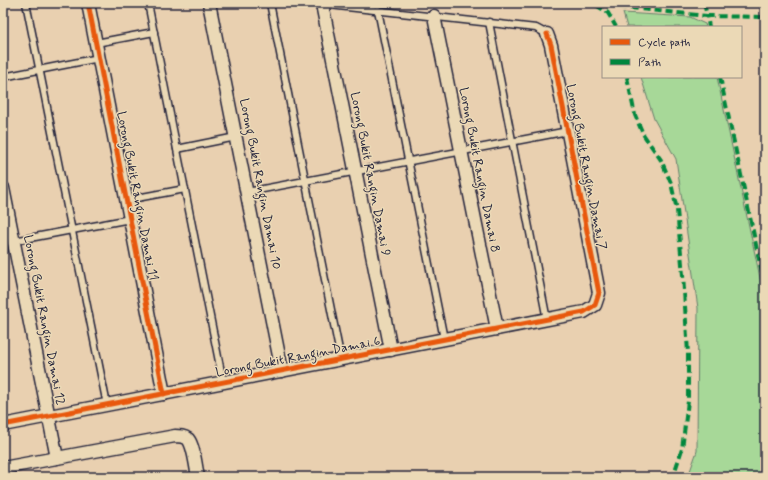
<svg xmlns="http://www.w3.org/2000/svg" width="768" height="480" font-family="Mynerve,sans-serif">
	<rect width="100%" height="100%" fill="#e9d0b0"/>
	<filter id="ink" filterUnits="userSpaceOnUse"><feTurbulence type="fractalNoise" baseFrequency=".025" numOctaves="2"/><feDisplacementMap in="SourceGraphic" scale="8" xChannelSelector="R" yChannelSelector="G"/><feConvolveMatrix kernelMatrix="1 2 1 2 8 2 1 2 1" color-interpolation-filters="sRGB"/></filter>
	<g filter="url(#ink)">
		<g fill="#a7d898" stroke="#647d6a">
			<polygon points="623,13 690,17 705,24 706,27 627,27"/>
			<polygon points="641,77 717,77 765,301 765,477 688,477 697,451 698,308 676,159 654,119"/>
		</g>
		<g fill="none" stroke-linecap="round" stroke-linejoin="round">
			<g stroke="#22223b" stroke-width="9">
				<g id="service">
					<polyline points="26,3 107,405"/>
					<polyline points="148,3 223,382"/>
					<polyline points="270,3 341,360"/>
					<polyline points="311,3 536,28 547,34"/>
					<polyline points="378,10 444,339"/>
					<polyline points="489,22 547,320"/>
					<polyline points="96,43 154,32"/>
					<polyline points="3,77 99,58"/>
					<polyline points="177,149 236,137"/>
					<polyline points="247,192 568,131"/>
					<polyline points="126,200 185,189"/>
					<polyline points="14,241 130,219"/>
				</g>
			</g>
			<g stroke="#22223b" stroke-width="15">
				<g id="minor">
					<polyline points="88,3 164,394"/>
					<polyline points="209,3 282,371"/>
					<polyline points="322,4 391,350"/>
					<polyline points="434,16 497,329"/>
					<polyline points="3,188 57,458"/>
					<polyline points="3,425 584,312 595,305 599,293 551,45 547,34"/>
					<path d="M3,468L175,436C180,436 184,436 188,439C194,446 196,468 198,477"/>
				</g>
			</g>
			<use href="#service" stroke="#ebd9b6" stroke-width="6"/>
			<use href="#minor" stroke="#ebd9b6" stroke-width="12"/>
			<g stroke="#00873e" stroke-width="4" stroke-dasharray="8 4" stroke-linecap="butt">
				<polyline points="527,3 530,4 551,3"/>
				<polyline points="582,3 707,16 709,27"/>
				<polyline points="704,3 707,16 765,17"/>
				<polyline points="596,5 608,13 616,27"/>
				<polyline points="627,77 635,115 643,134 661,160 671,183 677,210 683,275 688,353 688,401 682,449 673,477"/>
				<polyline points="720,77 765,287"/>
			</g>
			<g stroke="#ebd9b6" stroke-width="8">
				<g id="cycleway">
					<polyline points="88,3 164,394"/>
					<polyline points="3,425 584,312 595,305 599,293 551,45 547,34"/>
				</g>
			</g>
			<use href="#cycleway" stroke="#e8590c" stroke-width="5"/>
		</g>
	</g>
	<g text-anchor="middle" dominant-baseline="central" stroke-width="3" stroke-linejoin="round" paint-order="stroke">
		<g font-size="13" fill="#22223b" stroke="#ebd9b6">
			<text transform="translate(586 167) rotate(79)">Lorong Bukit Rangin Damai 7</text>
			<text transform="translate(479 170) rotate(79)">Lorong Bukit Rangin Damai 8</text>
			<text transform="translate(370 174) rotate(79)">Lorong Bukit Rangin Damai 9</text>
			<text transform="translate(260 184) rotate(79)">Lorong Bukit Rangin Damai 10</text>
			<text transform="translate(137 196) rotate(79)">Lorong Bukit Rangin Damai 11</text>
			<text transform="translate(44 320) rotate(79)">Lorong Bukit Rangin Damai 12</text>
			<text transform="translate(298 357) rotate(-11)">Lorong Bukit Rangin Damai 6</text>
		</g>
	</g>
	<rect width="768" height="480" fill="none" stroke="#ebd9b6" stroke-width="16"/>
	<rect x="8" y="8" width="752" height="464" fill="none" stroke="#22223b" stroke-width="1.5" filter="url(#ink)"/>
	<rect x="602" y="26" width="140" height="52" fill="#ebd9b6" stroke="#9b9085"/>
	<rect x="610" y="39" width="20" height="6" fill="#e8590c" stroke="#9b9085"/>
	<text x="638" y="46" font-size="12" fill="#22223b">Cycle path</text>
	<rect x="610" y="59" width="20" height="6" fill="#00873e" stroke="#9b9085"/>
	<text x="638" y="66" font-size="12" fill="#22223b">Path</text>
</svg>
